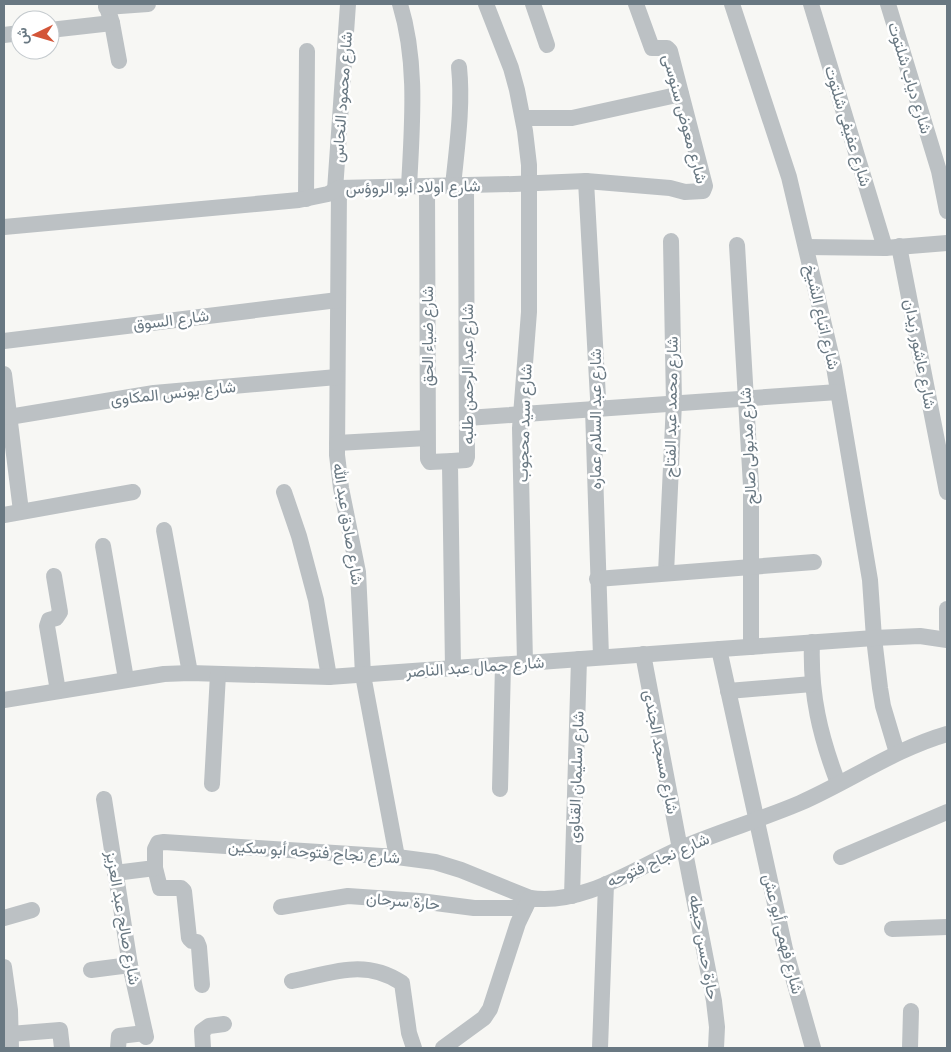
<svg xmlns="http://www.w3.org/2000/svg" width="951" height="1052" font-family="Raleway,Vazirmatn,sans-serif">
	<rect width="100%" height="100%" fill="#f7f7f4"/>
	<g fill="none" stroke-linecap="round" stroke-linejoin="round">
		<g stroke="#bcc1c4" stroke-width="16">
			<polyline points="106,4 112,23 119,61"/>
			<path d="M400,4C418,63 412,125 409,187"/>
			<polyline points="486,4 511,68 517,90 525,131 529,165 529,312 520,428 525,663"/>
			<polyline points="533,4 547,45"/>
			<polyline points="732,4 789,177 834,367 870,580 874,638 880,688 883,706 897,753"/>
			<polyline points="811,4 885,248"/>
			<polyline points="888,4 939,171 947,211"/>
			<polyline points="106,7 148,4"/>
			<polyline points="50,30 112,23"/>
			<polyline points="4,35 20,33"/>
			<polyline points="523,118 572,118 681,94"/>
			<polyline points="586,181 598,398 598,403 593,409 601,657"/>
			<polyline points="427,186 428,459 430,462 452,461"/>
			<path d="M453,186C457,146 463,106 459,67"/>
			<polyline points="339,188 337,455 341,488 358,572 363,675 397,857"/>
			<polyline points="335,190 348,4"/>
			<polyline points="306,199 307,51"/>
			<polyline points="4,227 299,200 328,194 339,188 514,184 586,181 670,188 685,192 703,191 705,186 670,51 667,48 652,48 636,4"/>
			<polyline points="737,245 751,486 751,647"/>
			<polyline points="899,246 947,492"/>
			<polyline points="806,247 885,248 947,243"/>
			<polyline points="4,341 338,300"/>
			<polyline points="4,374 21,511"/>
			<polyline points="9,417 154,393 337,377"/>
			<polyline points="467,418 838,392"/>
			<polyline points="337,443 427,438"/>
			<polyline points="284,492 299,536 316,600 329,677"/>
			<polyline points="4,515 133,492"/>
			<polyline points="164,530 190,673"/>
			<polyline points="103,546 126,679"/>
			<polyline points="666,573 674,403 671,241"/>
			<polyline points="54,576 60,612 56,618 49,620 47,626 58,691"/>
			<polyline points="597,579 814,562"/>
			<polyline points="947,609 947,629"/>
			<path d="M812,642C810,694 820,736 838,783"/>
			<polyline points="719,649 785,949 813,1048"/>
			<polyline points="643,654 680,849"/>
			<polyline points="453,668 450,465 452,461 466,460 467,457 466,185"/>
			<polyline points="728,691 812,684"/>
			<polyline points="4,700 164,674 190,673 329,677 874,638 920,636 947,640"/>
			<polyline points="212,784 218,674"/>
			<polyline points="500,789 503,665"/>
			<polyline points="104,799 130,965 146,1037"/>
			<polyline points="684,847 714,1001 717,1027 716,1048"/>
			<polyline points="841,857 947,812"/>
			<polyline points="155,868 160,888 181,888 184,891 189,938 192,941 197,942 199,947 202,985"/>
			<polyline points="115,873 155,868 155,849 158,843 164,842 397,857 435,862 461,870 530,898"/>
			<polyline points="572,896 579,659"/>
			<polyline points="281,907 348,896 420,901 474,908 525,908"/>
			<polyline points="4,918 32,910"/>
			<polyline points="892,929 947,927"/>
			<polyline points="4,967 10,1010 11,1048"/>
			<polyline points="91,970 130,965"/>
			<path d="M292,981C332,973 365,958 402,983L409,1033L414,1048"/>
			<polyline points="10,1034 60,1030 62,1048"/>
			<polyline points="118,1048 119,1036 145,1033"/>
			<polyline points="203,1048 202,1031 209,1026 224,1024"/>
			<path d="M443,1048L484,1018L490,1009L518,923L530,898C581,906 634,869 679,849C718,832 760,820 800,803C850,781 895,749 947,734"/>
			<polyline points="600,1048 606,884"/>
			<polyline points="910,1048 911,1011"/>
		</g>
	</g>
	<g text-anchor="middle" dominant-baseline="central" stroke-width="5" stroke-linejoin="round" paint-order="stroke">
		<g font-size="16" fill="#697882" stroke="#fff">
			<text transform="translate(910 78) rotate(73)">شارع دياب شلتوت</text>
			<text transform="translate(342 97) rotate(-86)">شارع محمود النحاس</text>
			<text transform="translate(685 119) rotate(75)">شارع معوض سنوسى</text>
			<text transform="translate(848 126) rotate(73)">شارع عفيفى شلتوت</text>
			<text transform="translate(413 187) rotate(-1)">شارع اولاد أبو الروؤس</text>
			<text transform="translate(822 317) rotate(77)">شارع اتباع الشيخ</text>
			<text transform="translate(171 320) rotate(-7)">شارع السوق</text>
			<text transform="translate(427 336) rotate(-90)">شارع ضياء الحق</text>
			<text transform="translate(920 354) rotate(79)">شارع عاشور زيدان</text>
			<text transform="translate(467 374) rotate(-90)">شارع عبد الرحمن طلبه</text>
			<text transform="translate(173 393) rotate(-6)">شارع يونس المكاوى</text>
			<text transform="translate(671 407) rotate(-89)">شارع محمد عبد الفتاح</text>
			<text transform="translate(595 419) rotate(-90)">شارع عبد السلام عماره</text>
			<text transform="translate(524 423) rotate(-88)">شارع سيد محجوب</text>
			<text transform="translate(748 446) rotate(-93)">شارع مدبولى صالح</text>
			<text transform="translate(348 524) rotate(81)">شارع صادق عبد الله</text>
			<text transform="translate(475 667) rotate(-4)">شارع جمال عبد الناصر</text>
			<text transform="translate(661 752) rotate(79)">شارع مسجد الجندى</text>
			<text transform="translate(576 777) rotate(-88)">شارع سليمان القناوى</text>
			<text transform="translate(314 852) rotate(4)">شارع نجاح فتوحه أبو سكين</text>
			<text transform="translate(658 860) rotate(-24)">شارع نجاح فتوحه</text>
			<text transform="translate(403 901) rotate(5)">حارة سرحان</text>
			<text transform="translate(123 918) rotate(80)">شارع صالح عبد العزيز</text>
			<text transform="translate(783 934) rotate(76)">شارع فهمى أبو عش</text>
			<text transform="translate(704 947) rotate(80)">حارة حسن حيطه</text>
		</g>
	</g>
	<rect width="951" height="1052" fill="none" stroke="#697882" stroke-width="10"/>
	<g transform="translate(35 35) rotate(265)"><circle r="24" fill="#ffffff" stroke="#c3c9cd"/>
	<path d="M0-4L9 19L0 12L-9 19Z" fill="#d35538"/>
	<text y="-8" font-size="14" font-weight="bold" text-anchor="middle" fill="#697882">ش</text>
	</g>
</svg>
